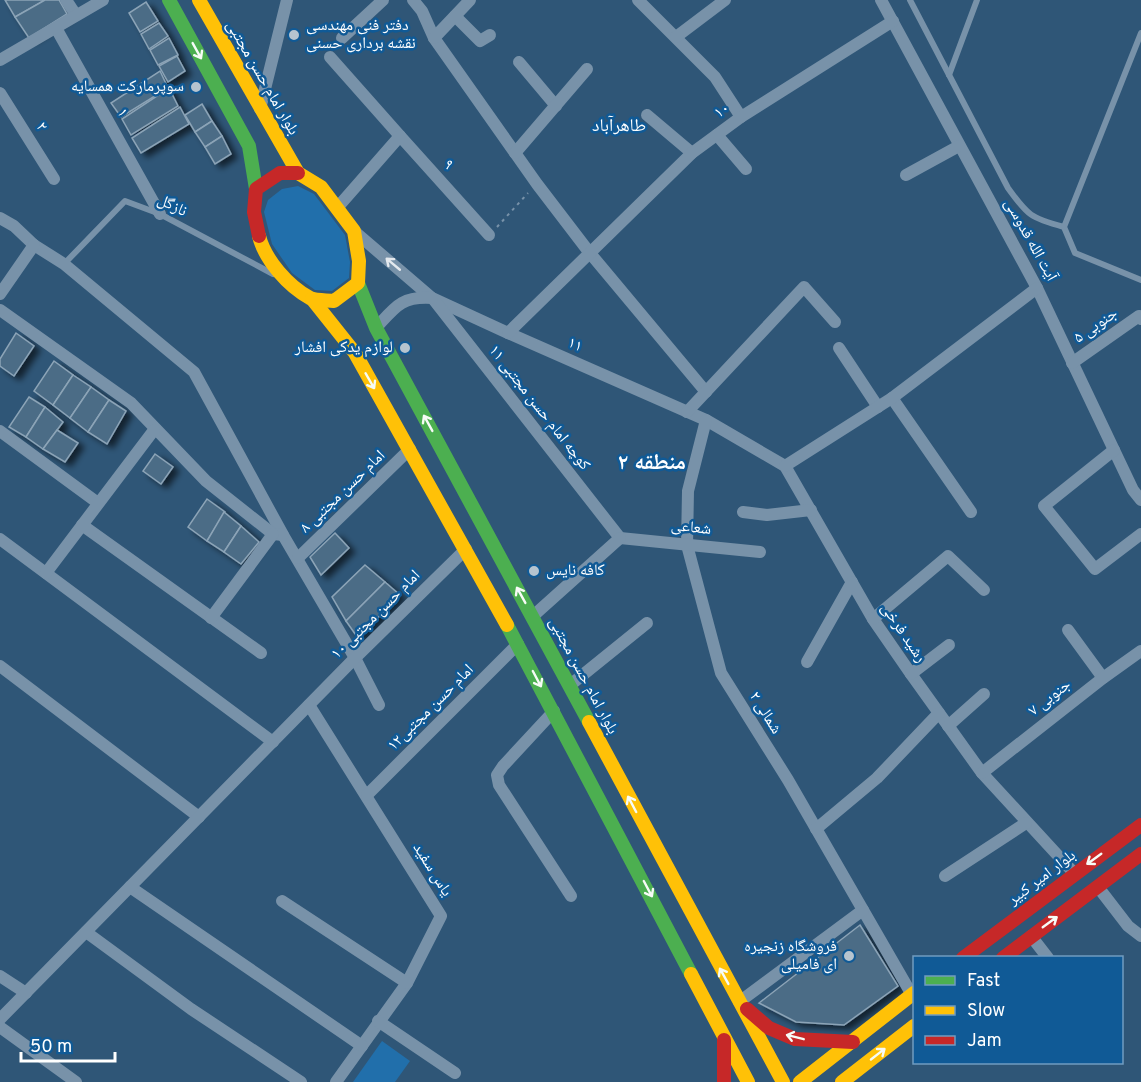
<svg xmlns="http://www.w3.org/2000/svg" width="1141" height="1082" font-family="Overpass,'Noto Naskh Arabic',sans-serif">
	<defs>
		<filter id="shadow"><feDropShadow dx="6" dy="4" stdDeviation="3" flood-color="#0009"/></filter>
	</defs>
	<rect width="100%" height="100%" fill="#2f5677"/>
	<g fill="#216fab">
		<polygon points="298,186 314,194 345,235 350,262 349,278 332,291 315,290 292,273 272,244 264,212 268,200 282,189"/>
		<polygon points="382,1041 410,1061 395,1082 353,1082"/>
	</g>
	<g fill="#4c6c86" stroke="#8ca4b7" stroke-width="1.5" filter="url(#shadow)">
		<polygon points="5,0 45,0 15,17"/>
		<polygon points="45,0 59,0 67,14 29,38 15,17"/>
		<polygon points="146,2 158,21 140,32 129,13"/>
		<polygon points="159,23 168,36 149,49 141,34"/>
		<polygon points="169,38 178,55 158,65 150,50"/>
		<polygon points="177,56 185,71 168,82 159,66"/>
		<polygon points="160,71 168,88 121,117 111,103"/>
		<polygon points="169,88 178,106 131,135 122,119"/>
		<polygon points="202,104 212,121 195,132 185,115"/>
		<polygon points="180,107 189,124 141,153 132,138"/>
		<polygon points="212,121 222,136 205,147 195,132"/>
		<polygon points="222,136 231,154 215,164 205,147"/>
		<polygon points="16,333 34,346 14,376 0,366 0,359"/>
		<polygon points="54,361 73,375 53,405 34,391"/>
		<polygon points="73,375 91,387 70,418 53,405"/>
		<polygon points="91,387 109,400 88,432 70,418"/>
		<polygon points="29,397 45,407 26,437 9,427"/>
		<polygon points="109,400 126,411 107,444 88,432"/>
		<polygon points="45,407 63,422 43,449 26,437"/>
		<polygon points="57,430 78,443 65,462 43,449"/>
		<polygon points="155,454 173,467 161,484 143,471"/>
		<polygon points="207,499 225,512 207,541 188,527"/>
		<polygon points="224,512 241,526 224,552 207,541"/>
		<polygon points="241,526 259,542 241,564 224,552"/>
		<polygon points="335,533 349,548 321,575 310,557"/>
		<polygon points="365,565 385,582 346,621 332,597"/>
		<polygon points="385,582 400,595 358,638 346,621"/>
		<polygon points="860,925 898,986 844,1025 796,1022 759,1003"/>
	</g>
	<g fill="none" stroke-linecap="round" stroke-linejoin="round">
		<polyline stroke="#7892a9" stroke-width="2" stroke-dasharray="3 4.5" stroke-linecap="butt" points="497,227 528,193"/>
		<g stroke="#7892a9" stroke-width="6">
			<path d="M910,0L1008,188C1028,216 1031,218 1064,227L1075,253L1141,280"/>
			<polyline points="949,75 977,0"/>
			<polyline points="1064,227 1141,33"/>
			<polyline points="64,264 125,201 160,214 273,274"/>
		</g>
		<g stroke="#7892a9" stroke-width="12">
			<polyline points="66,0 76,15"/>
			<polyline points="413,0 422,11 434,38 537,184 589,252 706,392"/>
			<polyline points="638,0 715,77 741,117"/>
			<polyline points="881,0 1037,288 1133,490 1141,500"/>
			<polyline points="455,16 480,41 490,35"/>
			<polyline points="56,28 160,214"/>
			<polyline points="676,37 725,0"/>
			<polyline points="342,38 383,0"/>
			<polyline points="434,38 470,0"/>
			<polyline points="330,57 400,136"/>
			<polyline points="0,60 103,0"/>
			<polyline points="519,62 556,106"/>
			<polyline points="0,93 54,179"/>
			<polyline points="260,109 287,0"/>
			<polyline points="647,115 692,153"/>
			<polyline points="717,135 746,169"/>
			<polyline points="515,153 587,69"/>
			<polyline points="906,175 959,146"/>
			<polyline points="337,208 400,136 489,235"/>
			<polyline points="0,218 14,226 34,245 64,264 194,372 283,535 355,658 379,705"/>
			<polyline points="354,231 432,298 508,333 706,420 785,466 873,619 911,674 982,773 1074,873"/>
			<polyline points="0,294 34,245"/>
			<polyline points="434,300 620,538"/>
			<polyline points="0,310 131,403 206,481 273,534 283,535"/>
			<path d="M376,328C395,307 401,296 432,298"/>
			<polyline points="508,333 692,153 741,117 893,21"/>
			<polyline points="839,348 878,407"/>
			<polyline points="1072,363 1139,316 1141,319"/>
			<polyline points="892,398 971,512"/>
			<polyline points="687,412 804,287 835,322"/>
			<polyline points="706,420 688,491 687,545 721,673 788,780 912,995"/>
			<polyline points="0,431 98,503"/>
			<polyline points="1114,450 1044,506 1095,569 1141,534"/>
			<polyline points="785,466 892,398 1037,288"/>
			<polyline points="743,512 767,515 811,510"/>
			<polyline points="82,525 261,653"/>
			<polyline points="620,538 760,552"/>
			<polyline points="0,539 273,742"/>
			<polyline points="298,558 410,449"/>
			<polyline points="46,573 154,430"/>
			<polyline points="533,616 620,538"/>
			<polyline points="211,618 273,534"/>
			<polyline points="873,619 948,556 984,590"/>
			<polyline points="1068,630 1103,678"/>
			<polyline points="807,662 852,582"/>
			<polyline points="0,666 199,817"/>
			<polyline points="911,674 949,645"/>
			<polyline points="569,686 647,623"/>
			<polyline points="309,705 441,916 407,983 336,1082"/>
			<polyline points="554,711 503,766 497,775 499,785 571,896"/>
			<polyline points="948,726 984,694"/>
			<polyline points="982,773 1103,678 1141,651"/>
			<polyline points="367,795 518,644"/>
			<polyline points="816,829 877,778 939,713"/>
			<polyline points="945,876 1026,823"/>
			<polyline points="130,887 362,1046"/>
			<polyline points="1098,887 1128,926 1141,936"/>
			<polyline points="282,901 407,983"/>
			<polyline points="86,932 191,1009 301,1082"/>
			<polyline points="1031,936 1048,958"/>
			<polyline points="0,976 26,993"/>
			<polyline points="739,1002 863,910"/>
			<polyline points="0,1019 355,658 466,549"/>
			<polyline points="378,1021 455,1073"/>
			<polyline points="0,1027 76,1082"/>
		</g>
		<g stroke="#4caf50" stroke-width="14">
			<polyline points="169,0 249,146 256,189"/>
			<polyline points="358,283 376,328 589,722"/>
			<polyline points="507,625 691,974"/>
		</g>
		<g stroke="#ffc107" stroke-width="14">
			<path d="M199,0L298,173L321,187L354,231L359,261L358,283L334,301C327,300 317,301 310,298C288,286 265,260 259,236"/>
			<polyline points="312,299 355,353 507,625"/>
			<polyline points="589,722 783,1082"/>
			<polyline points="691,974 748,1082"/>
			<polyline points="800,1082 914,993"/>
			<polyline points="842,1082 914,1026"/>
		</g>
		<g stroke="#c62828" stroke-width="14">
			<polyline points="259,236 254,212 256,189 280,173 298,173"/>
			<polyline points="963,958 1141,825"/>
			<polyline points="1003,958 1141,854"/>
			<polyline points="747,1009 769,1028 795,1039 853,1042"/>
			<polyline points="724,1040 724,1082"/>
		</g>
	</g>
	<defs><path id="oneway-shaft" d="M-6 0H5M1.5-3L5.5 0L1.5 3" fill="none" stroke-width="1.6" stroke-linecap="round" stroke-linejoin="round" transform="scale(1.5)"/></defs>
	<g stroke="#f6fbf6">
		<use href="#oneway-shaft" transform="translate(197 51) rotate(61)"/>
		<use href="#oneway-shaft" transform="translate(370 381) rotate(60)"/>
		<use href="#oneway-shaft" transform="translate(428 423) rotate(-119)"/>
		<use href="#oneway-shaft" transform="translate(521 595) rotate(-119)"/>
		<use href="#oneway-shaft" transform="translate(537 679) rotate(62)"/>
		<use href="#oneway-shaft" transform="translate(632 804) rotate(-118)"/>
		<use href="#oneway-shaft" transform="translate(1094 859) rotate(144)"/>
		<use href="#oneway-shaft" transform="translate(648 889) rotate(62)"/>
		<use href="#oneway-shaft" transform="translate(1050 922) rotate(-36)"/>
		<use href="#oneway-shaft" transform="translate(724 976) rotate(-119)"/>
		<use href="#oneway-shaft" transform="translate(795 1037) rotate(-166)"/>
		<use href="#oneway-shaft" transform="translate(878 1054) rotate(-38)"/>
	</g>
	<use stroke="#e4e9ee" href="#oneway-shaft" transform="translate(393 264) rotate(-140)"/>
	<g fill="#b6c4cf" stroke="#105a96" stroke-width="2">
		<circle cx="294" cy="35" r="6"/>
		<circle cx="196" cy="87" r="6"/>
		<circle cx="405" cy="348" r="6"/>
		<circle cx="534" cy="571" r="6"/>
		<circle cx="849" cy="956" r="6"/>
	</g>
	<g text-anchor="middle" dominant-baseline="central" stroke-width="5" stroke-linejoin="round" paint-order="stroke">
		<g font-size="16" fill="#fff" stroke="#105a96" text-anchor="end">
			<text x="306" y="26" text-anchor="start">دفتر فنی مهندسی<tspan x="306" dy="18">نقشه برداری حسنی</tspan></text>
			<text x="184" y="87">سوپرمارکت همسایه</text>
			<text x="393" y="348">لوازم یدکی افشار</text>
			<text x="546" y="571" text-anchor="start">کافه نایس</text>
			<text x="837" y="947">فروشگاه زنجیره<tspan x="837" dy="18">ای فامیلی</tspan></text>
		</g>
		<g font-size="16" fill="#fff" stroke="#105a96">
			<text transform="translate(262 78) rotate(60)">بلوار امام حسن مجتبی</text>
			<text transform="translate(722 111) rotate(-35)">۱۰</text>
			<text transform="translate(122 113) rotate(61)">۱</text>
			<text transform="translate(41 127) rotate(58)">۲</text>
			<text transform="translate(448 165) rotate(48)">۹</text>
			<text transform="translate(172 206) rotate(26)">نازگل</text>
			<text transform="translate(1030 240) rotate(61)">آیت الله قدوسی</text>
			<text transform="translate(1096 326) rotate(-35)">۵ جنوبی</text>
			<text transform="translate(575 345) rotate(24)">۱۱</text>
			<text transform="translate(539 408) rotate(52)">کوچه امام حسن مجتبی ۱۱</text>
			<text transform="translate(343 492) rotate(-44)">امام حسن مجتبی ۸</text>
			<text transform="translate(691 528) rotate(6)">شعاعی</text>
			<text transform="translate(376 615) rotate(-45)">امام حسن مجتبی ۱۰</text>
			<text transform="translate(903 633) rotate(56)">رشید فرخی</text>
			<text transform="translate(583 676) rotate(62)">بلوار امام حسن مجتبی</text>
			<text transform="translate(1050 698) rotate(-38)">۷ جنوبی</text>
			<text transform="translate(431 708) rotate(-45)">امام حسن مجتبی۱۲</text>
			<text transform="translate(765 713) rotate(58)">۲ شمالی</text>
			<text transform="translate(432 870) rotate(58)">یاس سفید</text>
			<text transform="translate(1042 878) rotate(-37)">بلوار امیر کبیر</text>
		</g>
		<g font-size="18" fill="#fff" stroke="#105a96">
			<text x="619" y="126">طاهرآباد</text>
		</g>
		<g font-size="22" font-weight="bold" fill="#fff" stroke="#105a96">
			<text x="652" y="463">منطقه ۲</text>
		</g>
	</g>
	<rect x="913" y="956" width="210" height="108" fill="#105a96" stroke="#709cc0" stroke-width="1.5"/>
	<rect x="925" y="976" width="30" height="9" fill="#4caf50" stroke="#709cc0" stroke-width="1.5"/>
	<text x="967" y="986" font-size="18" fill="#ffffff">Fast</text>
	<rect x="925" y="1006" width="30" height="9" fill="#ffc107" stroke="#709cc0" stroke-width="1.5"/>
	<text x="967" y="1016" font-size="18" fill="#ffffff">Slow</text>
	<rect x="925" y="1036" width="30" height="9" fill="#c62828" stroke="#709cc0" stroke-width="1.5"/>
	<text x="967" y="1046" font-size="18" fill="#ffffff">Jam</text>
	<path d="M21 1052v9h94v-9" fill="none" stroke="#ffffff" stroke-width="3"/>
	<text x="30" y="1052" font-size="18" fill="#ffffff" stroke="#105a96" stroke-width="4.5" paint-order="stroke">50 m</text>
</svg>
